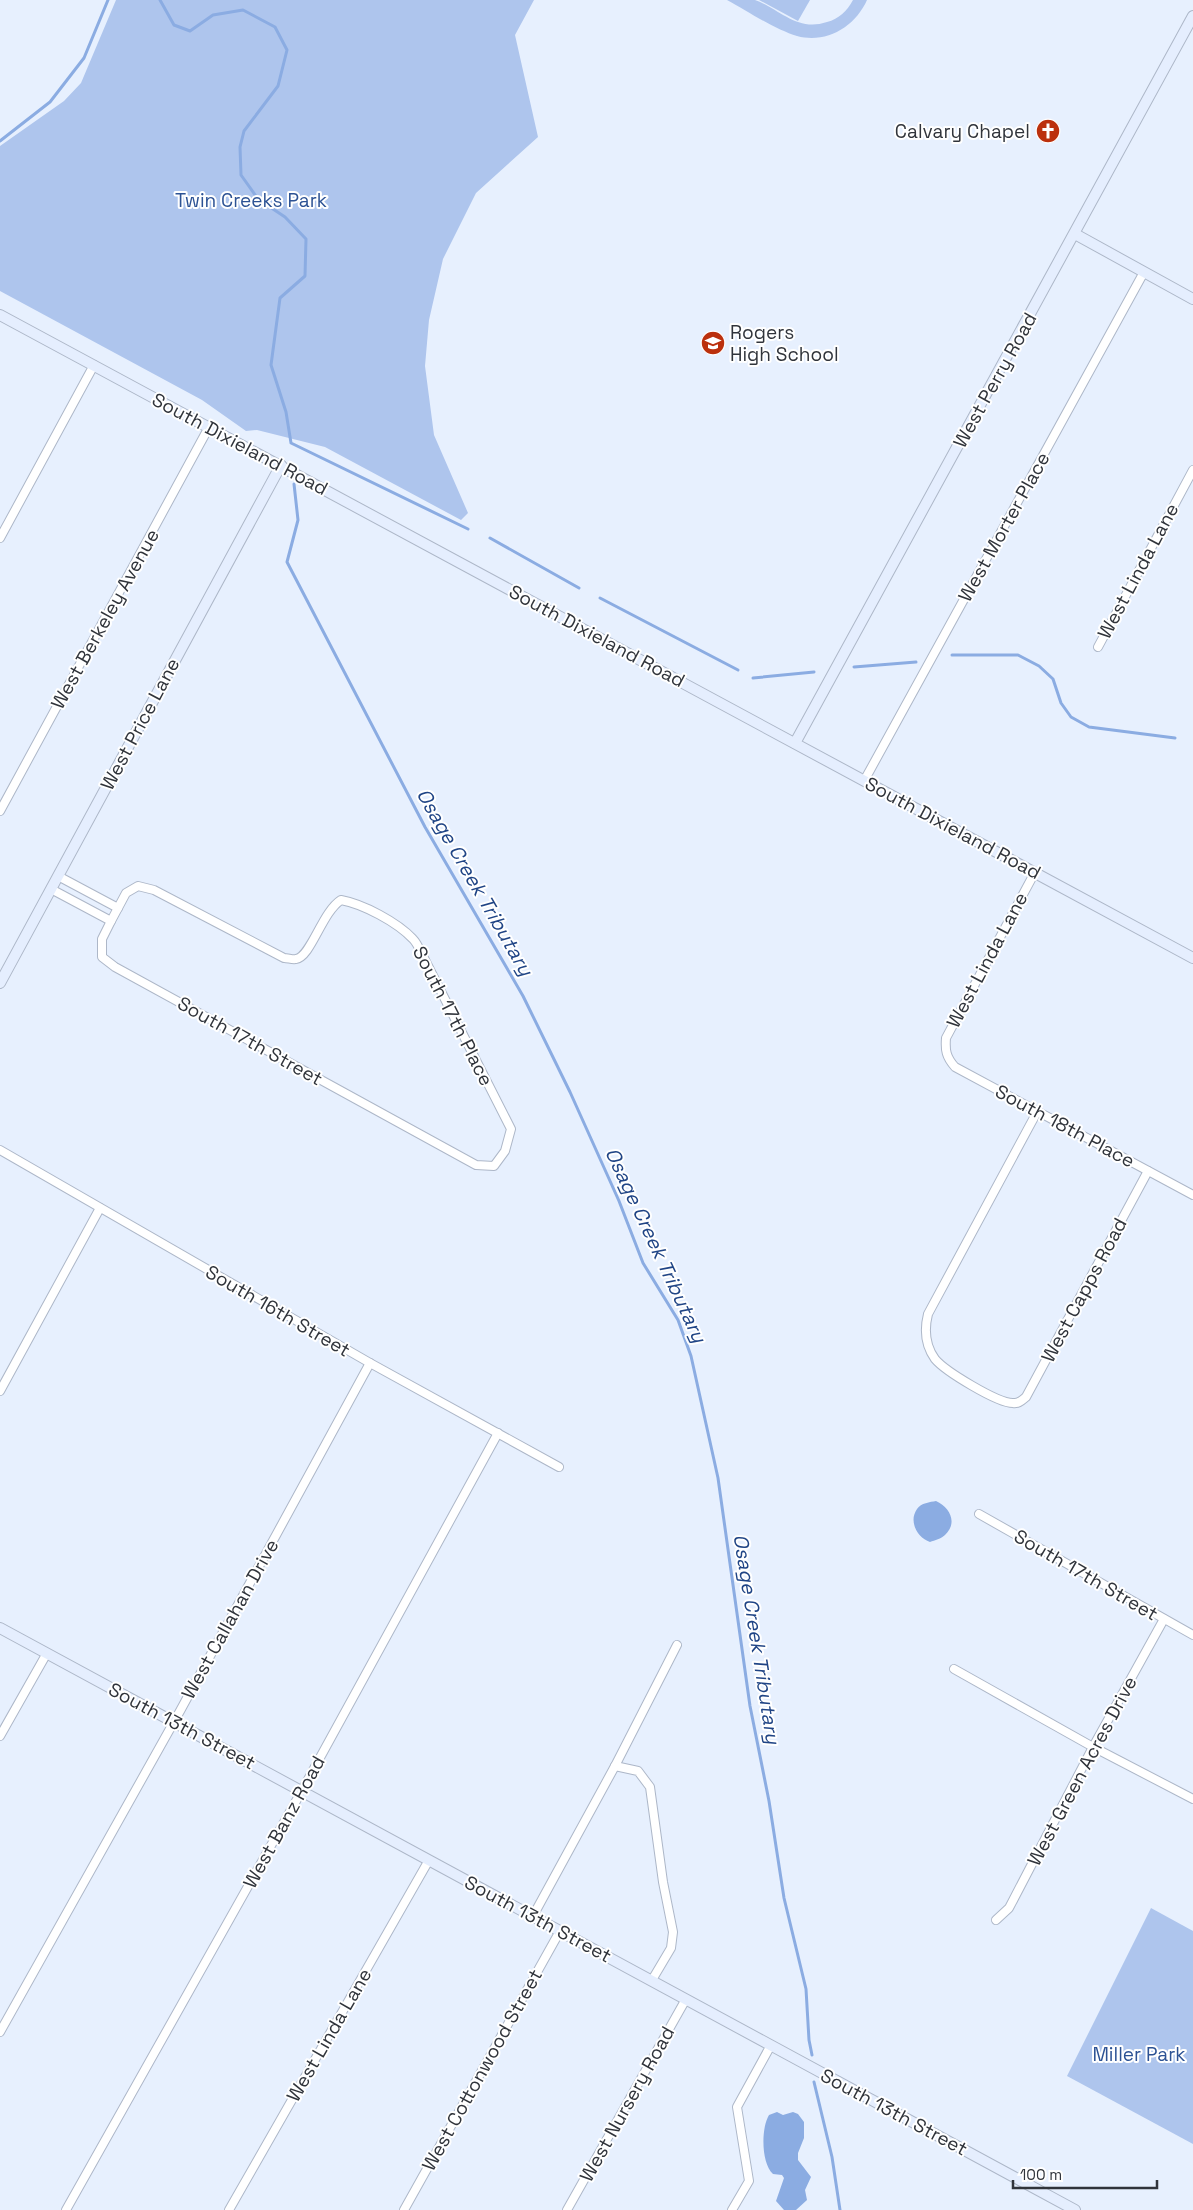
<svg xmlns="http://www.w3.org/2000/svg" width="1193" height="2210" font-family="'Space Grotesk',sans-serif">
	<rect width="100%" height="100%" fill="#e7f0fe"/>
	<g fill="#aec5ed">
		<polygon points="116,0 534,0 515,35 538,137 476,193 443,259 429,320 425,366 434,435 468,513 461,520 325,447 257,430 246,431 202,400 0,291 0,146 64,101 81,83"/>
		<path d="M727,0C735,0 747,0 755,0C780,9 797,32 827,22C839,19 847,11 853,0H867C855,27 826,44 797,36C776,30 747,11 727,0Z"/>
		<polygon points="759,0 810,0 798,21"/>
		<polygon points="1151,1908 1193,1931 1193,2144 1067,2076"/>
	</g>
	<g fill="#8bace2">
		<path d="M936,1501C950,1507 958,1523 945,1535C941,1539 935,1540 930,1542C918,1538 908,1522 917,1509C921,1503 930,1502 936,1501Z"/>
		<path d="M777,2112L783,2115L793,2112L798,2114L804,2122V2138L798,2153V2160L811,2177L805,2190L807,2200L796,2210H784L776,2201L784,2178L782,2175L773,2174C761,2163 761,2128 769,2115Z"/>
	</g>
	<g fill="none" stroke-linecap="round" stroke-linejoin="round">
		<g stroke="#8bace2" stroke-width="3">
			<polyline points="160,0 174,25 190,31 213,15 243,10 275,27 287,50 278,86 244,131 240,147 241,175 258,199 285,217 306,239 305,276 280,298 271,365 286,412 291,443 468,529"/>
			<polyline points="0,141 50,102 84,58 108,0"/>
			<polyline points="294,484 298,520 287,562 425,827 523,996 570,1092 619,1201 643,1263 678,1320 691,1356 718,1478 750,1706 769,1801 784,1898 806,1989 809,2040 812,2055"/>
			<polyline points="490,538 579,588"/>
			<polyline points="600,598 738,670"/>
			<polyline points="952,655 1018,655 1039,666 1053,679 1061,703 1071,717 1089,727 1175,738"/>
			<polyline points="854,667 916,662"/>
			<polyline points="753,678 814,672"/>
			<polyline points="814,2082 832,2157 840,2210"/>
		</g>
		<g stroke="#adb7c8" stroke-width="10">
			<g id="street">
				<polyline points="0,538 94,365"/>
				<polyline points="1098,647 1193,470"/>
				<polyline points="864,781 1144,272"/>
				<polyline points="0,811 209,427"/>
				<path d="M1035,872L946,1038C945,1050 946,1057 955,1067L1193,1195"/>
				<polyline points="58,876 118,908"/>
				<path d="M138,886L154,890L284,958C288,958 293,960 296,959C311,957 322,912 341,900C363,904 397,922 413,939C417,943 420,950 423,956L511,1129L505,1151L494,1166L476,1165L115,967L102,957V939L111,921L126,893Z"/>
				<polyline points="51,889 111,921"/>
				<path d="M1037,1112L928,1314C924,1330 925,1345 935,1359C945,1371 997,1403 1013,1403C1019,1404 1022,1400 1026,1397L1148,1171"/>
				<polyline points="0,1150 370,1363 559,1467"/>
				<polyline points="0,1391 100,1208"/>
				<polyline points="979,1514 1193,1635"/>
				<polyline points="954,1669 1093,1747 1193,1799"/>
				<polyline points="0,1736 47,1653"/>
				<polyline points="615,1766 638,1771 650,1787 663,1882 673,1932 671,1948 652,1980"/>
				<polyline points="533,1916 615,1766 677,1645"/>
				<polyline points="996,1920 1009,1908 1093,1747 1164,1619"/>
				<polyline points="0,2032 180,1711 370,1363"/>
				<polyline points="66,2210 305,1785 498,1433"/>
				<polyline points="229,2210 429,1860"/>
				<polyline points="404,2210 560,1931"/>
				<polyline points="567,2210 686,1999"/>
				<polyline points="732,2210 749,2181 737,2107 771,2045"/>
			</g>
		</g>
		<g stroke="#adb7c8" stroke-width="12">
			<g id="secondary">
				<polyline points="1075,234 1193,299"/>
				<polyline points="0,315 1193,958"/>
				<polyline points="795,743 1193,16"/>
				<polyline points="0,983 281,465"/>
				<polyline points="0,1628 1075,2210"/>
			</g>
		</g>
		<use href="#street" stroke="#fff" stroke-width="8"/>
		<use href="#secondary" stroke="#e5eefe" stroke-width="10"/>
	</g>
	<defs>
		<g id="church-disc" transform="scale(1.25)"><circle r="9.5" fill="#bb300d" stroke="#fff"/><path d="M-1.2-6h2.4v3.5h3.3v2.4h-3.3V6h-2.4V-.1h-3.3v-2.4h3.3Z" fill="#fff"/></g>
		<g id="school-disc" transform="scale(1.25)"><circle r="9.5" fill="#bb300d" stroke="#fff"/><path d="M0-5L7-2L0 1L-7-2ZM-4 1L0 2.5L4 1V4Q0 6-4 4Z" fill="#fff"/></g>
	</defs>
	<g fill-rule="evenodd">
		<use href="#church-disc" x="1048" y="131"/>
		<use href="#school-disc" x="713" y="343"/>
	</g>
	<g text-anchor="middle" dominant-baseline="central" stroke-width="4" stroke-linejoin="round" paint-order="stroke">
		<g font-size="19" fill="#30343b" stroke="#fff" text-anchor="end">
			<text x="1030" y="131">Calvary Chapel</text>
			<text x="730" y="332" text-anchor="start">Rogers<tspan x="730" dy="22">High School</tspan></text>
		</g>
		<g font-size="19" fill="#2c5294" stroke="#fff">
			<text x="251" y="200">Twin Creeks Park</text>
			<text x="1139" y="2054">Miller Park</text>
		</g>
		<g font-size="19" fill="#30343b" stroke="#fff">
			<text transform="translate(995 380) rotate(-61)">West Perry Road</text>
			<text transform="translate(240 444) rotate(28)">South Dixieland Road</text>
			<text transform="translate(1004 527) rotate(-61)">West Morter Place</text>
			<text transform="translate(1138 571) rotate(-62)">West Linda Lane</text>
			<text transform="translate(105 619) rotate(-61)">West Berkeley Avenue</text>
			<text transform="translate(597 636) rotate(28)">South Dixieland Road</text>
			<text transform="translate(140 724) rotate(-62)">West Price Lane</text>
			<text transform="translate(953 828) rotate(28)">South Dixieland Road</text>
			<text transform="translate(987 960) rotate(-62)">West Linda Lane</text>
			<text transform="translate(453 1016) rotate(63)">South 17th Place</text>
			<text transform="translate(250 1041) rotate(29)">South 17th Street</text>
			<text transform="translate(1065 1126) rotate(28)">South 18th Place</text>
			<text transform="translate(1084 1290) rotate(-62)">West Capps Road</text>
			<text transform="translate(278 1311) rotate(30)">South 16th Street</text>
			<text transform="translate(1086 1575) rotate(30)">South 17th Street</text>
			<text transform="translate(230 1619) rotate(-61)">West Callahan Drive</text>
			<text transform="translate(182 1726) rotate(28)">South 13th Street</text>
			<text transform="translate(1082 1771) rotate(-62)">West Green Acres Drive</text>
			<text transform="translate(284 1822) rotate(-61)">West Banz Road</text>
			<text transform="translate(538 1919) rotate(28)">South 13th Street</text>
			<text transform="translate(329 2035) rotate(-60)">West Linda Lane</text>
			<text transform="translate(482 2070) rotate(-61)">West Cottonwood Street</text>
			<text transform="translate(627 2104) rotate(-61)">West Nursery Road</text>
			<text transform="translate(894 2112) rotate(28)">South 13th Street</text>
		</g>
		<g font-size="20" font-style="italic" fill="#1f4485" stroke="#fff">
			<text transform="translate(475 882) rotate(60)">Osage Creek Tributary</text>
			<text transform="translate(656 1245) rotate(65)">Osage Creek Tributary</text>
			<text transform="translate(757 1639) rotate(81)">Osage Creek Tributary</text>
		</g>
	</g>
	<path d="M1013 2180v8h144v-8" fill="none" stroke="#30343b" stroke-width="2.5"/>
	<text x="1020" y="2180" font-size="15" fill="#30343b" stroke="#ffffff" stroke-width="4" paint-order="stroke">100 m</text>
</svg>
